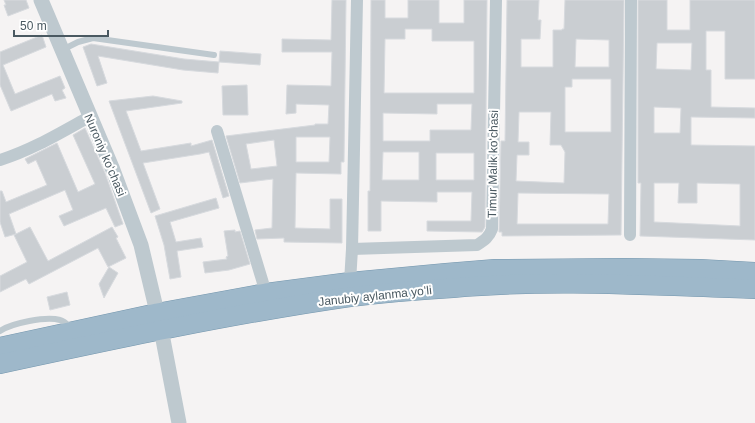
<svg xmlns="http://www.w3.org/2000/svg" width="755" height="423" font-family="Helvetica,sans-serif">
	<rect width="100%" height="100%" fill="#f5f3f3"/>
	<g fill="#caced2" stroke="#d7dade" fill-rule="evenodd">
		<polygon points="4,0 26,0 29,8 8,16 4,5 6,5"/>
		<path d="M332,0H346L344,162H341V174L296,173L295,228L330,229V199H342V243L284,242V238L257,239L255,230L272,228L273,179L240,183L226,136L315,125V124H328L329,105L296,104V113L286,114L287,85L331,86L332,52H282V39L331,40ZM296,137H330L329,162H296ZM274,140L277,166L251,169L246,144Z"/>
		<path d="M371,0H385V18H408V0H439V23H464V0H487L485,227L482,232L427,231V221H471L472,192H437V202L381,201V231H368V191H370ZM405,29H432V41H474V93H384L385,39H405ZM437,104H472L471,130H430V141H383V113L437,114ZM383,152H419V180H382ZM436,153H474V180H436Z"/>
		<path d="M507,0H539L538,20H541L540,39H521V67H553V30H562V29H564L565,0H624L621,235L502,236V232H499L501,141H505ZM576,39L609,40V67H575ZM572,79H611V132H565V87H572ZM519,112H551L550,145H561L565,152L564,183L516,181L517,155H529V142H518ZM518,193L609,194L608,224H517Z"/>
		<path d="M638,0H667V30H690V0H755V79H725V31H706V70H711V107L755,108V118L691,117V145L755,146V240L640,236L641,183H638ZM657,43H692L691,70L656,69ZM654,107L681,108L680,133H654ZM654,183H679L678,203H697V183L740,184V226L654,222Z"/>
		<polygon points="42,35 46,47 3,65 15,94 60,76 65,88 62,90 66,98 55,101 52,94 11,111 0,85 0,52"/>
		<polygon points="91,44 184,59 219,62 218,73 183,70 98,56 107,83 97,86 83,47"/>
		<polygon points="220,51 261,54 260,65 219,62"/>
		<polygon points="247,85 248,115 223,115 222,86"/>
		<polygon points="153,96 182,101 182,103 126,111 141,151 191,143 191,146 212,140 229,196 223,198 209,152 200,154 143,163 160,209 151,213 109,101"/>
		<polygon points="85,128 105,173 123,224 115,227 106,208 64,226 59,216 73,210 65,190 9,214 16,234 5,237 0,222 0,191 2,191 6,202 47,185 36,160 28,164 25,159 57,143 78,192 95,184 73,135"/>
		<polygon points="216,198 219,208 170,222 176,242 201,238 203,247 177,251 181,277 170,279 164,245 155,216"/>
		<polygon points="30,227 48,261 112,227 118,237 116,238 126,258 108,267 98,248 29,284 26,279 0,292 0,276 27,262 14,235"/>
		<polygon points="235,230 235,232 240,231 250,264 229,270 205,273 203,262 227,259 226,257 228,256 224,231"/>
		<polygon points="109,267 118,273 104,298 99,284"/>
		<polygon points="67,292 70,305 50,310 47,297"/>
	</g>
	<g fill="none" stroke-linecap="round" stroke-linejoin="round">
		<g stroke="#7597ae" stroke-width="20">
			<g id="trunk">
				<polyline points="0,347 157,313 266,293 350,282 446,273 495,269 624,268 700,269 755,272"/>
				<path d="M0,364C116,339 232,314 350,297C384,293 419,290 453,288C553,279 654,286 755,289"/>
			</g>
		</g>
		<g stroke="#bec9cf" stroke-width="6">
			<polyline points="62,50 78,42 93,38 214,55"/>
			<path d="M0,331C12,323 46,316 60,320C64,321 67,324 70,327"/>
		</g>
		<g stroke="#bec9cf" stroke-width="12">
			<polyline points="217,131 266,293"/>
			<path d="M0,160C32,150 60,133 89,117"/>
			<polyline points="630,235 631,0"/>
			<path d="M352,249L477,245C485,240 489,237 492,229L496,0"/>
			<polyline points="350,282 352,249 357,0"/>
		</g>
		<polyline stroke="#bec9cf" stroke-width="15" points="41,0 113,170 141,245 161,329 179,423"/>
		<use href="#trunk" stroke="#9eb8ca" stroke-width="19"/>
	</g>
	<g text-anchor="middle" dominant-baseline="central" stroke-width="4" stroke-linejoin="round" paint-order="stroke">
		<g font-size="12" fill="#4a5961" stroke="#fff">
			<text transform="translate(105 155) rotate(67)">Nuroniy koʻchasi</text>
			<text transform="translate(493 164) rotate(-89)">Timur Malik koʻchasi</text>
			<text transform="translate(375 296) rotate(-6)">Janubiy aylanma yoʻli</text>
		</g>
	</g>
	<path d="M14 30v6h94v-6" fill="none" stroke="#4a5961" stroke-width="2"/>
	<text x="20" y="30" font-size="12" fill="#4a5961" stroke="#ffffff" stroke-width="3" paint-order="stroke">50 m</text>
</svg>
